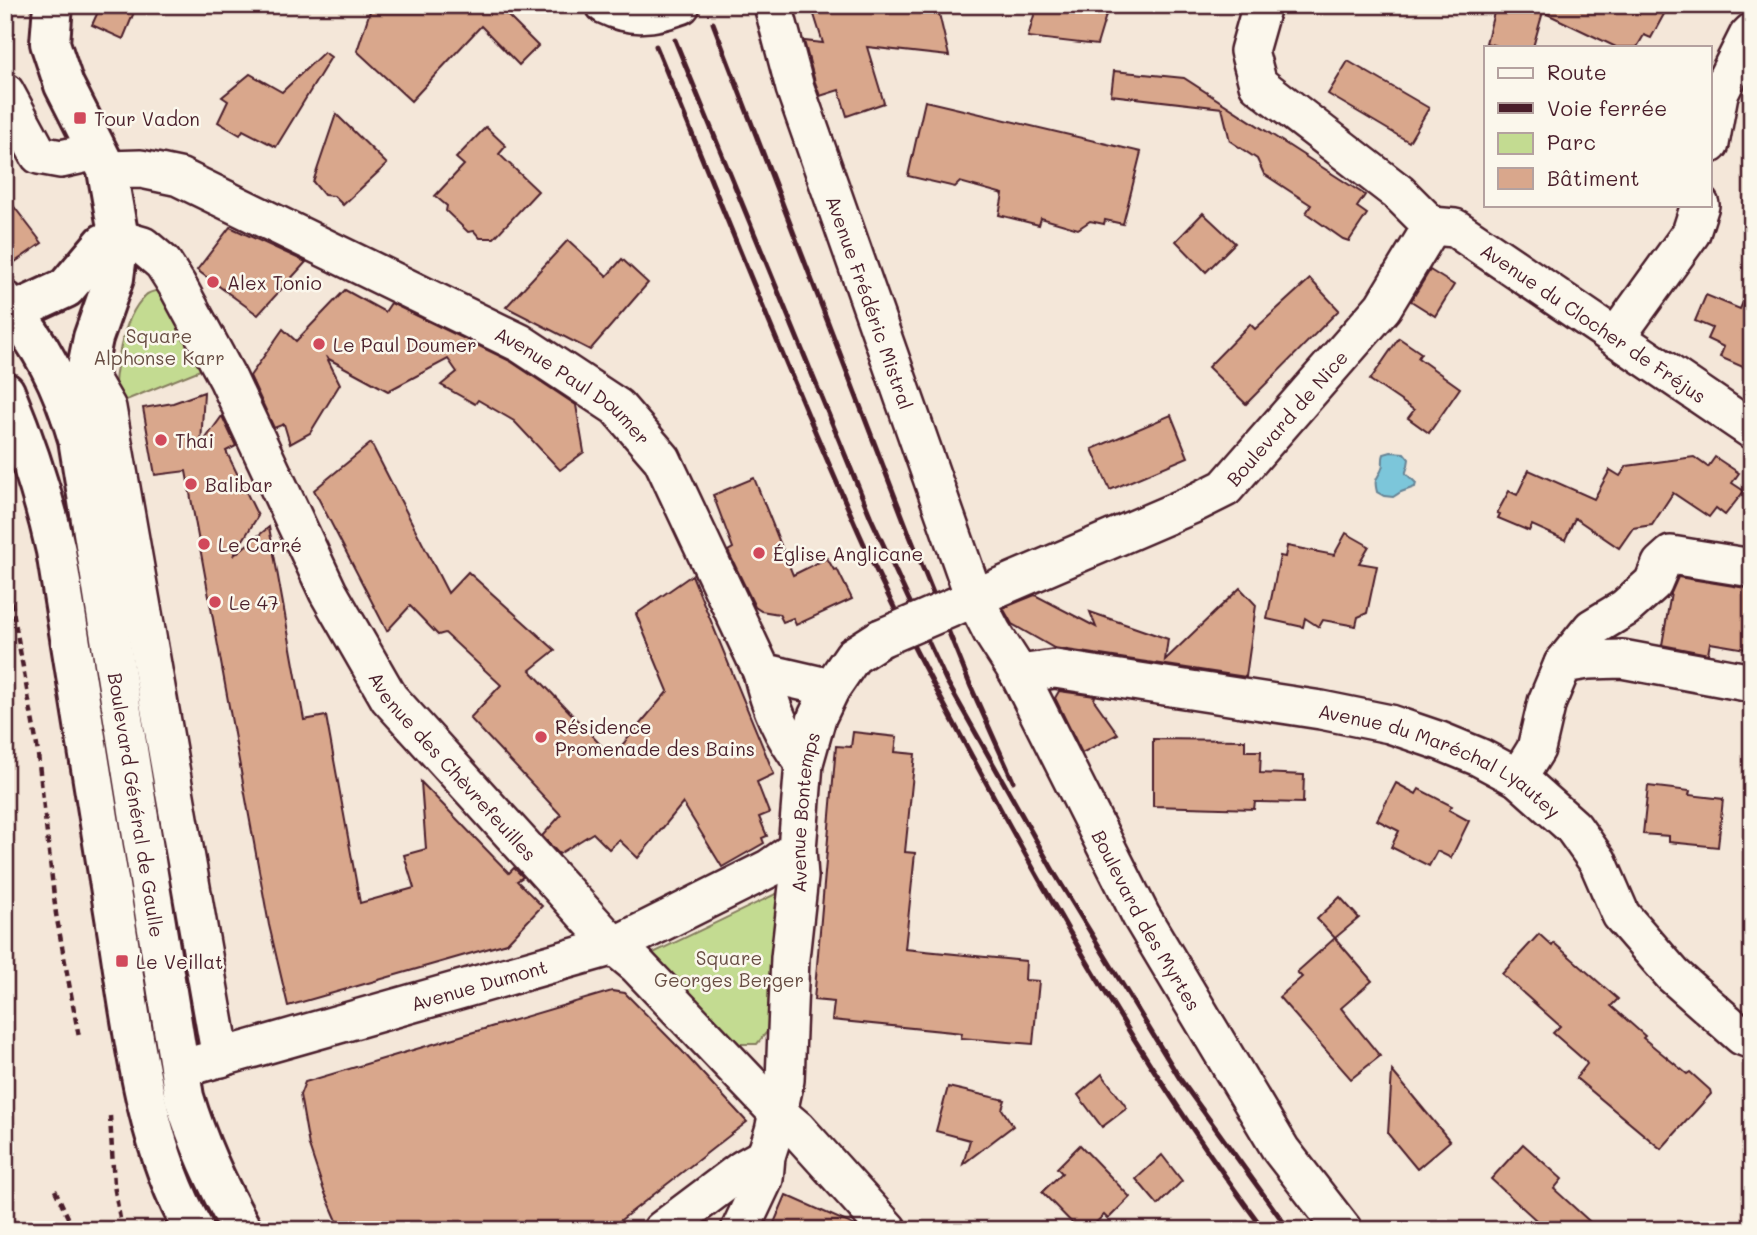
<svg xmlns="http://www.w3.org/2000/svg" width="1757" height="1235" font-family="Mali,sans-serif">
	<rect width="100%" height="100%" fill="#f4e7d9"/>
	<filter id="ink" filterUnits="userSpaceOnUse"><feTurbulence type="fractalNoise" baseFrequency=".0143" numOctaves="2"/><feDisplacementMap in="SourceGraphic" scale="14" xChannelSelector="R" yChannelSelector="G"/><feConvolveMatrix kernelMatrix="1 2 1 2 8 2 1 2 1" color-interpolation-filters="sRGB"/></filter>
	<g filter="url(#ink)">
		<g fill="#c3db91" stroke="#867d5e" stroke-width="2">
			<path d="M160,290L210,366L114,405C114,374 121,319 145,296C148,292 154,291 160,290Z"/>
			<polygon points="786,889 771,1027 757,1044 737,1044 651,954"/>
		</g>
		<path fill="#7bc6da" stroke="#678394" stroke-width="2" d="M1391,452L1404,453L1409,459C1407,479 1400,467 1416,483L1415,487L1401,492L1393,497L1384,496L1377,492C1374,480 1376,480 1381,471C1385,465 1381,461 1384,454Z"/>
		<g fill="#d9a78c" stroke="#4a1f2b" stroke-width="2">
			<polygon points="101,5 137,5 123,39 92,25"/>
			<polygon points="372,5 501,5 499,7 538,46 519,65 481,26 411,101 357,51"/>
			<polygon points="811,5 937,5 949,56 867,47 884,103 847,116 839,90 820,96 815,82 804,41 823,43"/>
			<polygon points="1056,5 1109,5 1097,45 1028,37 1036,8 1055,10"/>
			<polygon points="1496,5 1669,5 1651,38 1644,35 1637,47 1616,47 1543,12 1533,47 1501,47 1486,43"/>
			<polygon points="324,52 331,57 276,147 243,130 240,135 218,122 228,101 222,97 250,74 282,92"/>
			<polygon points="1348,61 1429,108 1409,142 1328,94"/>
			<polygon points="1114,71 1184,78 1365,195 1357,207 1367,214 1349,241 1343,239 1306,213 1311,205 1264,174 1257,159 1230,141 1222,108 1111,95"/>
			<polygon points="925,101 1141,152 1123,224 1105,220 1104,224 1090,221 1078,229 1041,218 1039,225 999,215 1003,194 960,182 955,187 908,176"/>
			<polygon points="336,114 387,164 343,205 334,196 324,195 313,182"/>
			<polygon points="486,127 506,146 499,154 538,191 494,238 480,238 474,231 468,232 446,211 447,206 435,196 464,165 456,158"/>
			<polygon points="5,195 42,243 5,269"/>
			<polygon points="1203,213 1235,243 1206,272 1176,241"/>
			<polygon points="230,227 306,262 258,315 197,270"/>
			<polygon points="568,240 607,276 622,259 648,283 590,350 506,307"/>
			<polygon points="1430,270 1454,285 1435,316 1411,301"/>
			<polygon points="1310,279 1339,310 1246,404 1208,367 1250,324 1255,329"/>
			<polygon points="1752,282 1752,371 1720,357 1724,347 1707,339 1712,328 1695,321 1706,295 1740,309"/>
			<polygon points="345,290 385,312 391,303 510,361 576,405 584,452 560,470 514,421 478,400 475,404 441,385 457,372 448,359 388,391 327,358 340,384 310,433 290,444 284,424 274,428 250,376 283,329 296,341"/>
			<polygon points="1399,338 1421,353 1418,358 1460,388 1429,433 1408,418 1414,410 1370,380"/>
			<polygon points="204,392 201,445 222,416 236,446 226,451 258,516 233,556 269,527 304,720 326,716 360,903 414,888 404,855 426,849 421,782 509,873 514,868 523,877 517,881 542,906 507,943 288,1006 269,925 186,471 155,475 143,408 173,403"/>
			<polygon points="1171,415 1188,457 1110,490 1092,449"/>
			<polygon points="371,443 448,593 468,572 555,650 530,670 612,757 668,691 636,614 692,575 774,774 757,782 769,813 759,817 767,836 762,838 764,843 722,867 683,803 638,858 619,840 609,849 593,833 559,854 542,836 561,815 470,718 501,685 445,633 438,635 410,606 387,631 314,490"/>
			<polygon points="1694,457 1708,467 1715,457 1739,473 1732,483 1744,491 1725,515 1716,508 1709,517 1673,493 1652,525 1633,528 1619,548 1575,518 1565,540 1532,525 1529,531 1498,518 1500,514 1497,513 1509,491 1517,495 1529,470 1594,499 1610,470 1620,476 1627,466"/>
			<polygon points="754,478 793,575 827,558 834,570 837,569 852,599 796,625 793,618 783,622 779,614 761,611 755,607 728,551 733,548 713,495"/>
			<polygon points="1346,533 1369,546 1359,563 1377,566 1367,613 1358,617 1356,626 1323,620 1319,627 1305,618 1303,627 1267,619 1280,556 1285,557 1287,546 1334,555"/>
			<polygon points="1678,577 1752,589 1752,650 1710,643 1708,654 1662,645 1671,593"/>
			<polygon points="1240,588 1256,605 1246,677 1054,648 1012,624 1003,608 1035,595 1096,627 1090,612 1168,639 1165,660"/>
			<polygon points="1059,691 1095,696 1094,700 1118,734 1082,753 1055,698"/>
			<polygon points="853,732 897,737 895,752 915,754 905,852 915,853 905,949 1026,961 1025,980 1039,981 1033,1044 961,1038 962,1033 832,1020 834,1002 814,1000 836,746 851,747"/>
			<polygon points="1153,739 1245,740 1245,751 1261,751 1260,773 1304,775 1303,803 1260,802 1255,802 1254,809 1153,806"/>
			<polygon points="1396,783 1416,794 1419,789 1452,806 1449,810 1469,821 1451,858 1437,851 1429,866 1391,847 1399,831 1377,820"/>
			<polygon points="1648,786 1690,791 1689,795 1723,799 1718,847 1669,842 1669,836 1643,834"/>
			<polygon points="1340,897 1359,918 1335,938 1372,981 1341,1008 1380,1056 1351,1079 1279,997 1302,977 1297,972 1335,938 1317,919"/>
			<polygon points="1539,934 1552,946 1554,943 1618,999 1611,1006 1645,1036 1643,1038 1687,1074 1690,1072 1710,1090 1711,1094 1661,1149 1576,1078 1587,1064 1585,1061 1553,1033 1560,1026 1502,974"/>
			<polygon points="612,991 625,993 682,1051 747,1122 608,1230 341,1230 324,1191 309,1146 300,1095 305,1082"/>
			<polygon points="1392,1071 1450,1141 1417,1169 1388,1134"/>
			<polygon points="1102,1074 1127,1108 1102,1127 1078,1095"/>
			<polygon points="948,1087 1005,1100 1002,1109 1013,1126 963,1164 970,1140 936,1131"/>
			<polygon points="1523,1144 1562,1179 1554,1189 1599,1230 1547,1230 1491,1179"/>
			<polygon points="1080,1145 1130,1197 1108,1219 1104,1215 1088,1230 1079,1230 1042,1192 1062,1173 1057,1168"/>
			<polygon points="1162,1155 1182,1181 1158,1205 1136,1179"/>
			<polygon points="786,1195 856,1226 860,1230 771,1230"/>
		</g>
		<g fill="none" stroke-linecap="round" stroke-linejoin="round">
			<g stroke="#4a1f2b" stroke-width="42">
				<g id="minor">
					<path d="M605,5C631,18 654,15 681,5"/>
					<path id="s1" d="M773,5L795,88L974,597L992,632L1019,674L1141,916L1281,1150L1343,1230"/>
					<polyline points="1262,5 1249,51 1258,84 1399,193 1432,226"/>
					<polyline points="5,92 39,155 61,159 97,151"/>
					<polyline points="1710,144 1719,94 1748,36 1752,32"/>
					<path id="s2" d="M107,170L141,169L179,177L520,343L617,407L662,459L762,672C770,707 782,735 804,763"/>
					<path id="s3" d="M1432,226L1455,228L1752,430"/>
					<path id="s4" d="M119,239L143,246L163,263L177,285L228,379L328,592L389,698L614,946L637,965L778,1113L797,1129L888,1230"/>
					<polyline points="1616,337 1691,233 1700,205"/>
					<polyline points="86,372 107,408 221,1058"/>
					<path id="s5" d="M958,605L1191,505L1225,488L1383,307L1432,226"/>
					<polyline points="1563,664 1588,660 1622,659 1752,683"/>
					<polyline points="762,672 831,688"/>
					<path id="s6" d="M1019,674L1055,669L1321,710L1390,724L1440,741L1479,757L1518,778L1573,827L1598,862L1621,915L1673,975L1742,1036L1752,1040"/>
					<polyline points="1518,778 1536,749 1547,702 1563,664 1592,628 1625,608 1653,583 1661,564 1671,555 1752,568"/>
					<path id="s7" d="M198,1064L614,946L770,868L797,849"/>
					<polyline points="662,1230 743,1169 766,1156"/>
					<path id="s8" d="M740,1230L764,1179L766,1156L774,1131L785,1080L790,958L799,877L797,849L804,763L817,717L831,688L853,656L881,638"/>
				</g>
			</g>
			<g stroke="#4a1f2b" stroke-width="44">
				<g id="major">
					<polyline points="53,5 50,43 64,85 107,170 119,239 114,278 93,338 86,372 71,416"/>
					<path id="s9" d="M5,301C42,345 62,384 78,439L184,1097C198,1144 218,1187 242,1230"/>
					<polyline points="14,312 66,288 104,243 119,239"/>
					<path d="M5,392C27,445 44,496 56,551C76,675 96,799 116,923C132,1023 143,1141 194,1230"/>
				</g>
			</g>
			<g stroke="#4a1f2b" stroke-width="4.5" stroke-dasharray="7 5" stroke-linecap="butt">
				<polyline points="5,566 37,746 56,914 79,1037"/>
				<polyline points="110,1116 114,1185 122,1230"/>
				<polyline points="55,1190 74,1230"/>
			</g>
			<use href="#minor" stroke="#fbf7ec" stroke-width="37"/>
			<use href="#major" stroke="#fbf7ec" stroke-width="38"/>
			<g stroke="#4a1f2b" stroke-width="5">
				<polyline points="713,23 910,536 971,687 1013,781"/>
				<polyline points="675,40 871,518 946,680 1055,874 1180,1079 1289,1230"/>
				<path d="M656,46C721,203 783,361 852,517C892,609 940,698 988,786C1070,939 1160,1090 1264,1230"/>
			</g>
			<g stroke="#4a1f2b" stroke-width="42" stroke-linecap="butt">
				<polyline id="minor-bridge" points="881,638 958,605"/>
			</g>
			<use href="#minor-bridge" stroke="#fbf7ec" stroke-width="37"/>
		</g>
	</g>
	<g fill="#d1495b" stroke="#fbf7ec" stroke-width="2.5">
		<rect x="73" y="111" width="14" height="14" rx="3.5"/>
		<circle cx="213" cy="282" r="7"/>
		<circle cx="319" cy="344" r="7"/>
		<circle cx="161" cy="440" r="7"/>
		<circle cx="191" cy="484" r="7"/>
		<circle cx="204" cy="544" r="7"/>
		<circle cx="759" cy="553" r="7"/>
		<circle cx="215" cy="602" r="7"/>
		<circle cx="541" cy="737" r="7"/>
		<rect x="115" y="954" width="14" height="14" rx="3.5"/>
	</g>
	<g text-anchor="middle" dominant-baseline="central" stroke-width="5" stroke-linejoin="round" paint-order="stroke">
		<g font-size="19" fill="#4a1f2b" stroke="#fbf7ec" text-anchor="start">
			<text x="94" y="118">Tour Vadon</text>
			<text x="227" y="282">Alex Tonio</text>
			<text x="333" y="344">Le Paul Doumer</text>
			<text x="175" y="440">Thai</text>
			<text x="205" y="484">Balibar</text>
			<text x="218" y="544">Le Carré</text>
			<text x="773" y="553">Église Anglicane</text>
			<text x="229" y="602">Le 47</text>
			<text x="555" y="726">Résidence<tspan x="555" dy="22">Promenade des Bains</tspan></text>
			<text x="136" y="961">Le Veillat</text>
		</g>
		<g font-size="19" fill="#4a1f2b" stroke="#fbf7ec">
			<text stroke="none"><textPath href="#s1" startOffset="313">Avenue Frédéric Mistral</textPath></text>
			<text stroke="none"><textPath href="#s3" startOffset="191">Avenue du Clocher de Fréjus</textPath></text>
			<text stroke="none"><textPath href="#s2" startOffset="520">Avenue Paul Doumer</textPath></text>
			<text stroke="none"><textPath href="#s5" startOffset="385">Boulevard de Nice</textPath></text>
			<text stroke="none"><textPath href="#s6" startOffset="436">Avenue du Maréchal Lyautey</textPath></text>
			<text stroke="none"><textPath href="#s4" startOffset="635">Avenue des Chèvrefeuilles</textPath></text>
			<text stroke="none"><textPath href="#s9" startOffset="528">Boulevard Général de Gaulle</textPath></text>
			<text stroke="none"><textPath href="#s8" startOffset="427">Avenue Bontemps</textPath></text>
			<text stroke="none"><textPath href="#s1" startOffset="992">Boulevard des Myrtes</textPath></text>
			<text stroke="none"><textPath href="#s7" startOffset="292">Avenue Dumont</textPath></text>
		</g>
		<g font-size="19" fill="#684e44" stroke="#fbf7ec">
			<text x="159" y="335">Square<tspan x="159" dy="22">Alphonse Karr</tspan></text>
			<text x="729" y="957">Square<tspan x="729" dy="22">Georges Berger</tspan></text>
		</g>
	</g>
	<rect width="1757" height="1235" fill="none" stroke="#fbf7ec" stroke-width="28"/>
	<rect x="14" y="14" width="1729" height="1207" fill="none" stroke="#4a1f2b" stroke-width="2.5" filter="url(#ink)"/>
	<rect x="1484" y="46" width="228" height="161" fill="#fbf7ec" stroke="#b4a19f" stroke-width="2"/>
	<rect x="1498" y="68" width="35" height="10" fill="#fbf7ec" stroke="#b4a19f" stroke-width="2"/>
	<text x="1547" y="80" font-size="21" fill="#4a1f2b">Route</text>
	<rect x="1498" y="103" width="35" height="10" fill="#4a1f2b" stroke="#b4a19f" stroke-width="2"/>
	<text x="1547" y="116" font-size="21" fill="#4a1f2b">Voie ferrée</text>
	<rect x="1498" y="133" width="35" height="21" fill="#c3db91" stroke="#b4a19f" stroke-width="2"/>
	<text x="1547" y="150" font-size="21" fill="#4a1f2b">Parc</text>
	<rect x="1498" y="168" width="35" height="21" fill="#d9a78c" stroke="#b4a19f" stroke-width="2"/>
	<text x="1547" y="186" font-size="21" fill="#4a1f2b">Bâtiment</text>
</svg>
